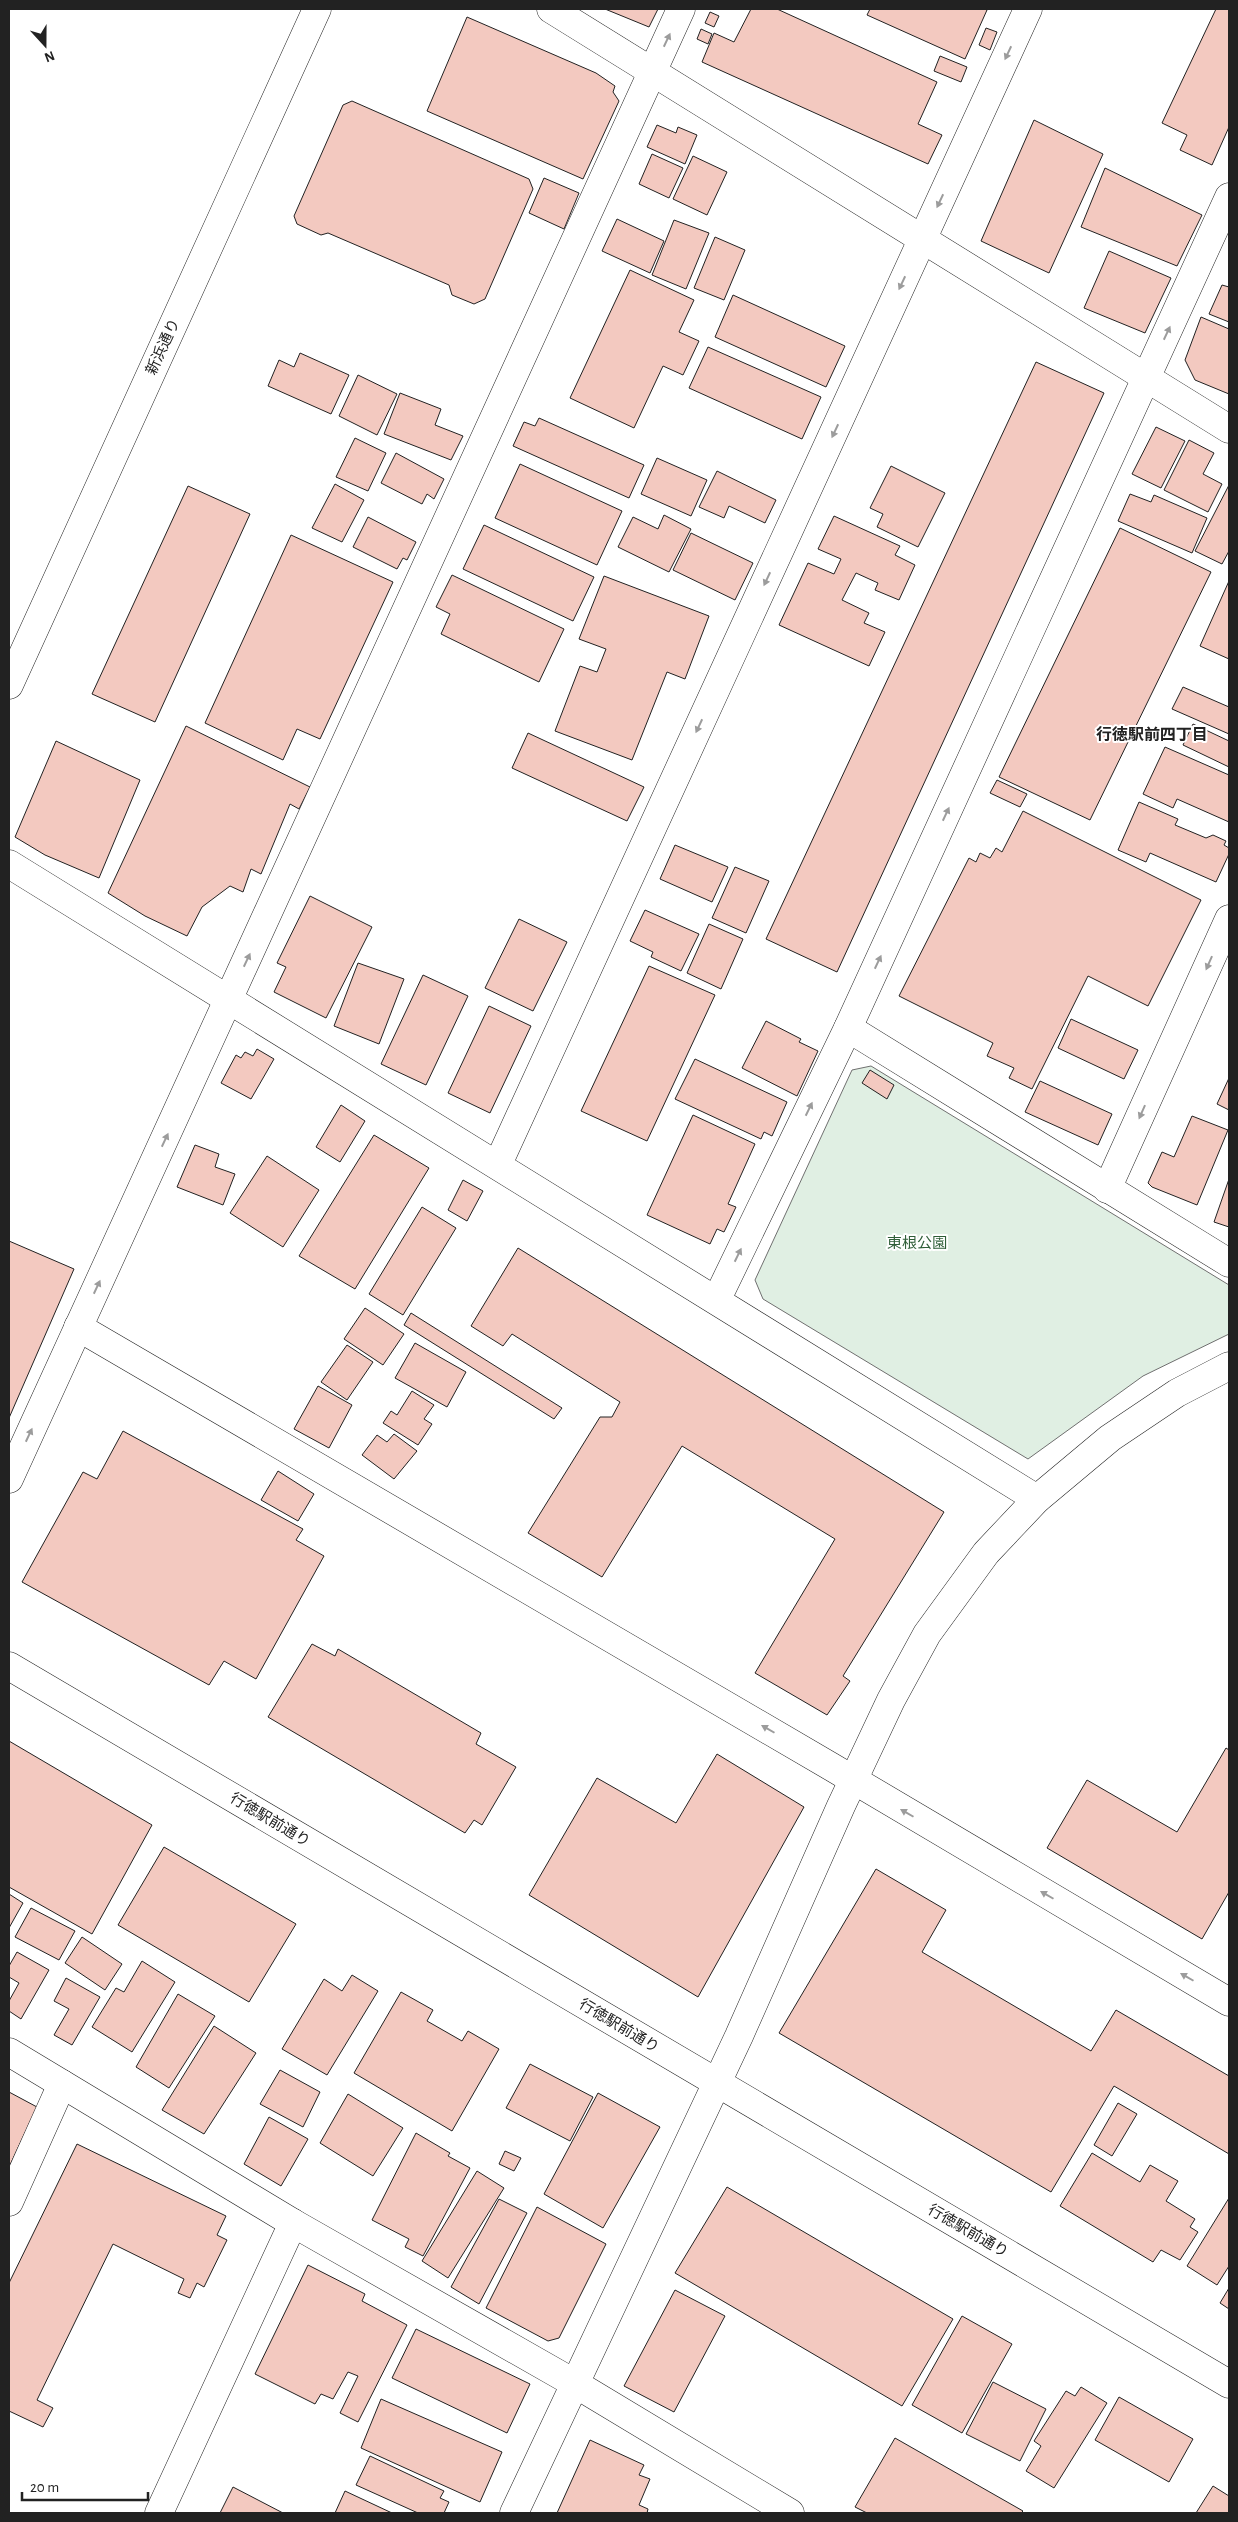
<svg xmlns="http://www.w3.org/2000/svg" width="1238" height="2522" font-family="'Alegreya Sans','Noto Sans JP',sans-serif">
	<rect width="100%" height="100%" fill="#fff"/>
	<polygon fill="#e0efe3" stroke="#6f6f6f" points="871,1066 1229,1285 1229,1334 1143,1376 1028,1459 763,1299 755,1280 852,1070"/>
	<g fill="#f3c9c0" stroke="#222">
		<polygon points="605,9 658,9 649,27"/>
		<polygon points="751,9 777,9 937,82 918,124 942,135 928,164 702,62 714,33 734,42"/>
		<polygon points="870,9 984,9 987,10 965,59 867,15"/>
		<polygon points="1216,9 1229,9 1229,127 1212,165 1180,150 1187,135 1162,123"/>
		<polygon points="710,12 719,16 714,27 705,23"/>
		<polygon points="467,17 596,73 615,86 613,92 619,101 583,179 427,111"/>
		<polygon points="986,28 997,32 990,50 979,45"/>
		<polygon points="701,29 712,34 708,44 697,39"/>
		<polygon points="940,56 967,67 961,82 934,71"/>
		<polygon points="352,101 529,179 533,189 485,299 474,304 452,295 449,285 328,233 321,235 297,224 294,216 343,105"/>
		<polygon points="1034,120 1103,154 1049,273 981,241"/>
		<polygon points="657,125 676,133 678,127 697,135 685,164 647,147"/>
		<polygon points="652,154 683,168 669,198 639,184"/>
		<polygon points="693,156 727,172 707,215 673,199"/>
		<polygon points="1105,168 1202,215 1177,266 1081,227"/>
		<polygon points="544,178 579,193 564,229 529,213"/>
		<polygon points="617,219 664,241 650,273 602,251"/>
		<polygon points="674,220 709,233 686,289 652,275"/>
		<polygon points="715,237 745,250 724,300 694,288"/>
		<polygon points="1109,251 1171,278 1145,333 1084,308"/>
		<polygon points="630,270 694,300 679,332 699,341 683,375 663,366 634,428 570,398"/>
		<polygon points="1222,285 1229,287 1229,322 1209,314"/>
		<polygon points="733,295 845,346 826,387 715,337"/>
		<polygon points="1201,317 1229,329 1229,394 1195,380 1185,360"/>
		<polygon points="708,347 821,397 802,439 689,388"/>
		<polygon points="300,353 349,375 331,414 268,386 279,360 294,367"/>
		<polygon points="1036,362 1104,393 837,972 766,939"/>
		<polygon points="358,375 397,394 377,435 339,416"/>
		<polygon points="400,393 441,409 435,425 463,436 451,460 384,434"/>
		<polygon points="539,418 644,465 629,498 513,446 524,422 535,426"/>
		<polygon points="1156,427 1185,441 1161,488 1132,474"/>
		<polygon points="355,438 386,453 368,491 336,477"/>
		<polygon points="1189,440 1214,453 1203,474 1222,484 1208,512 1164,490"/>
		<polygon points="396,453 444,479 434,499 427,494 422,504 381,483"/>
		<polygon points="657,458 707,480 691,516 641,494"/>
		<polygon points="520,464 622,511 597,565 495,518"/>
		<polygon points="891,466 945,493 918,547 877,527 883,514 870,508"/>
		<polygon points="717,471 776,500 765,523 729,506 724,518 699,507"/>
		<polygon points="335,484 364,500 342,542 312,528"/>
		<polygon points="1229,485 1229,551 1222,564 1195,551"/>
		<polygon points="188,486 250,514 155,722 92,694"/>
		<polygon points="1130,494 1151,502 1154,495 1207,518 1192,553 1118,521"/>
		<polygon points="664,515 691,529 669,572 618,547 633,517 658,529"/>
		<polygon points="834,516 900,546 895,555 915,565 899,600 875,590 878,583 856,573 842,600 869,613 864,623 885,632 869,666 779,625 808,563 834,574 841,559 818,549"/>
		<polygon points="368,517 416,542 407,560 403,558 397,569 353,547"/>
		<polygon points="484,525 594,577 573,621 463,569"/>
		<polygon points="1120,528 1211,572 1090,820 999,777"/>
		<polygon points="691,533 753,563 735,600 673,570"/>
		<polygon points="291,535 393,582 320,739 297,729 283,760 205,723"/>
		<polygon points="452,575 564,629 539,682 441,634 450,614 436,607"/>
		<polygon points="604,576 709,616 685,679 667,672 632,760 555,731 580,666 597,672 606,649 579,639"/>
		<polygon points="1229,581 1229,659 1200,646"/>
		<polygon points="1183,687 1229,707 1229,734 1172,709"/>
		<polygon points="1193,724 1229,741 1229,767 1183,745"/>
		<polygon points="186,726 310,787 299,809 290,804 261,874 251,869 243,892 230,886 202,907 187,936 145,916 108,893"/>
		<polygon points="528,733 644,787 627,821 512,768"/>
		<polygon points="56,741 140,780 99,878 45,855 15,837"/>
		<polygon points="1165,747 1229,775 1229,822 1177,799 1173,808 1143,794"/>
		<polygon points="997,780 1027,794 1020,807 990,793"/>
		<polygon points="1139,802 1178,819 1175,825 1206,838 1213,835 1226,841 1224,845 1229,848 1229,854 1216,882 1150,853 1146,862 1118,850"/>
		<polygon points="1023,811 1201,900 1148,1006 1088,976 1032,1089 1009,1078 1014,1068 987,1056 993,1043 899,996 969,858 976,862 980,853 990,858 996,848 1002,852"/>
		<polygon points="675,845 728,867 712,902 660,879"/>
		<polygon points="735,867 769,881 746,933 712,918"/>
		<polygon points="310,896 372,927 326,1018 274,992 286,967 277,963"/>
		<polygon points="645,910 699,934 681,971 651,957 653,952 630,941"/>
		<polygon points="519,919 567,942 533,1011 485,988"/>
		<polygon points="709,924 743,939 721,989 687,973"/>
		<polygon points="358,963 404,979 379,1044 334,1026"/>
		<polygon points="649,966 715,995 647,1141 581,1111"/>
		<polygon points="423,975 468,996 426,1085 381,1064"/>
		<polygon points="489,1006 531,1026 490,1113 448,1093"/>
		<polygon points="1071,1019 1138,1050 1124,1079 1058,1048"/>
		<polygon points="766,1021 801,1039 799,1042 818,1051 797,1096 742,1068"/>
		<polygon points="257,1049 274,1059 251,1099 221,1083 236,1055 241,1058 245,1052 253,1056"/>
		<polygon points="695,1059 787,1102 772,1136 764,1132 761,1139 675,1099"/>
		<polygon points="870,1070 894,1085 887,1099 862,1083"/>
		<polygon points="1229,1078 1229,1110 1217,1104"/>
		<polygon points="1040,1081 1112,1114 1098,1145 1025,1112"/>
		<polygon points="341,1105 365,1121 340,1162 316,1147"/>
		<polygon points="693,1115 755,1144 728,1204 736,1207 724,1232 717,1229 710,1244 647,1215"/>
		<polygon points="1192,1116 1228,1130 1197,1205 1152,1187 1148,1183 1162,1152 1174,1157"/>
		<polygon points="374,1135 429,1168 355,1289 299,1256"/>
		<polygon points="195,1145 219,1154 215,1167 235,1174 223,1205 177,1187"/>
		<polygon points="267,1156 319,1190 283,1247 230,1213"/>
		<polygon points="1229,1179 1229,1227 1214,1222"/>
		<polygon points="463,1180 483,1191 467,1221 448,1210"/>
		<polygon points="422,1207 456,1228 403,1315 369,1294"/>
		<polygon points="9,1241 74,1269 9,1418"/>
		<polygon points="518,1248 944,1512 843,1676 850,1681 827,1715 755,1673 835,1539 682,1446 602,1577 528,1533 600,1417 612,1417 620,1402 512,1334 503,1346 471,1326"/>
		<polygon points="365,1308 404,1334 383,1365 344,1339"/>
		<polygon points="411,1313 562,1408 554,1419 404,1325"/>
		<polygon points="415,1343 466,1372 447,1407 395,1378"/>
		<polygon points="347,1345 373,1362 347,1400 321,1382"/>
		<polygon points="318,1386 352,1405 329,1448 294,1429"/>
		<polygon points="412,1391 434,1405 424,1419 432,1424 418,1445 383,1423 391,1411 397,1415"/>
		<polygon points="123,1431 303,1529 296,1540 324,1556 256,1679 224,1661 209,1685 22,1582 83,1472 97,1479"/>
		<polygon points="394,1434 417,1451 394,1479 362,1455 377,1435 387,1442"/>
		<polygon points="278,1471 314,1494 298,1521 261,1500"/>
		<polygon points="312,1644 335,1656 338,1649 481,1733 476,1744 516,1767 482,1825 474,1820 465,1833 268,1717"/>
		<polygon points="9,1741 152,1825 92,1934 9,1887"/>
		<polygon points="1226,1748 1229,1750 1229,1892 1202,1939 1047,1848 1087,1780 1177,1832"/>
		<polygon points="717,1754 804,1807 698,1997 529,1895 597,1778 676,1823"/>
		<polygon points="164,1847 296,1924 249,2002 118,1925"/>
		<polygon points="876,1869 946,1910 922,1952 1091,2051 1116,2010 1229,2076 1229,2154 1114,2086 1051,2192 779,2033"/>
		<polygon points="9,1894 23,1903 9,1928"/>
		<polygon points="31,1908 75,1931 59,1960 15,1937"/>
		<polygon points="82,1937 122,1964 105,1990 65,1963"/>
		<polygon points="17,1952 49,1970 21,2019 9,2011 9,2001 19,1983 9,1977 9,1966"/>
		<polygon points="142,1961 175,1982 132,2052 92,2027 116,1988 124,1992"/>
		<polygon points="352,1975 378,1991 327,2075 282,2049 324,1979 342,1991"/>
		<polygon points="66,1978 100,1997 72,2045 54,2035 69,2009 54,2001"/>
		<polygon points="401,1992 433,2010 427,2021 462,2041 468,2031 499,2049 452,2131 354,2073"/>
		<polygon points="178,1994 215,2016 169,2088 136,2067"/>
		<polygon points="214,2026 256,2053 204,2134 162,2110"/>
		<polygon points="530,2064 593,2097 570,2141 506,2108"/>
		<polygon points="280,2070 320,2092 303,2127 260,2104"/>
		<polygon points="9,2092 37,2107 9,2167"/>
		<polygon points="598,2093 660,2127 603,2228 544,2194"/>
		<polygon points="348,2094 403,2128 373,2176 320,2143"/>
		<polygon points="1118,2103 1137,2114 1112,2156 1094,2145"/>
		<polygon points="269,2117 308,2139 281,2186 244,2164"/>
		<polygon points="416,2133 450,2153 448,2156 470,2168 423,2256 405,2247 409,2239 372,2220"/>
		<polygon points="77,2144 226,2216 217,2235 227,2240 204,2287 197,2283 190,2298 178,2293 184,2279 113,2244 37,2400 53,2408 43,2427 9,2411 9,2283"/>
		<polygon points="505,2151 521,2158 514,2171 499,2164"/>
		<polygon points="1092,2153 1140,2182 1150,2165 1178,2181 1166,2201 1195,2219 1190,2227 1198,2232 1180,2260 1161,2250 1153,2262 1060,2206"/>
		<polygon points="477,2171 504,2188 448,2278 422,2261"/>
		<polygon points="727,2187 953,2319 902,2406 675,2273"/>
		<polygon points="1229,2198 1229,2266 1217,2285 1187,2266"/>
		<polygon points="499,2199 527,2213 479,2304 451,2287"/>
		<polygon points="537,2207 606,2244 559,2338 548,2341 486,2308"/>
		<polygon points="308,2265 365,2294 362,2301 407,2325 358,2422 340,2413 358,2376 348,2372 333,2399 321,2394 315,2404 255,2374"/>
		<polygon points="1229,2288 1229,2309 1220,2303"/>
		<polygon points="675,2290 725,2316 674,2412 624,2386"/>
		<polygon points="962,2316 1012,2344 962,2433 912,2405"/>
		<polygon points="416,2329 530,2384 507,2433 392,2378"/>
		<polygon points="993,2382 1046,2409 1020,2461 966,2434"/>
		<polygon points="1081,2387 1107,2403 1054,2488 1026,2471 1041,2446 1034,2441 1066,2391 1075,2396"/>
		<polygon points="1119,2397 1193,2439 1169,2482 1095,2440"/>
		<polygon points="381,2399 502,2452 480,2502 361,2448"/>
		<polygon points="895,2438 1023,2511 1021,2513 867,2513 855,2507"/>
		<polygon points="590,2440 644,2465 639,2475 650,2479 639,2505 648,2509 647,2513 557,2513"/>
		<polygon points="370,2456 444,2491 440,2498 449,2502 444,2513 418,2513 356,2485"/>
		<polygon points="1213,2486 1229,2496 1229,2513 1196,2513"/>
		<polygon points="233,2487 283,2513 220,2513"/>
		<polygon points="345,2491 392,2513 335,2513"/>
	</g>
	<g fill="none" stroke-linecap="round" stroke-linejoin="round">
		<g stroke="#222" stroke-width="29">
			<g id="minor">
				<polyline points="551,9 1229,429"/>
				<polyline points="9,685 317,9"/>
				<polyline points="9,864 1037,1499"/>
				<polyline points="848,1028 1229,1263"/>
				<polyline points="498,1164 1028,9"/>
				<polyline points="1107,1189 1229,919"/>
				<polyline points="717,1299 848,1028 1229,197"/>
				<polyline points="78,1327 830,1766 1229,2002"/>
				<polyline points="9,1479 681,9"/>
				<polyline points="9,1666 1229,2384"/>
				<polyline points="9,2052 293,2223 574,2383 790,2513"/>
				<polyline points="9,2202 62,2084"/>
				<polyline points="159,2513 293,2223"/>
				<polyline points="514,2513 739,2036 841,1806 891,1700 927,1634 986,1553 1037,1499 1110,1438 1177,1393 1229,1366"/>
			</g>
		</g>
		<use href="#minor" stroke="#fff" stroke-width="28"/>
	</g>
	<defs><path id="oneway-solid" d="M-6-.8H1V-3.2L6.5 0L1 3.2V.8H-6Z" transform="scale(1.25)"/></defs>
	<g fill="#9c9c9c">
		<use href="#oneway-solid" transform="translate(667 40) rotate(-65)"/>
		<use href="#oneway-solid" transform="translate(1008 53) rotate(115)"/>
		<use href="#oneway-solid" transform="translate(940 201) rotate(115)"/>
		<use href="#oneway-solid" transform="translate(902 283) rotate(115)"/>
		<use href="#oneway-solid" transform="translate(1167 333) rotate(-65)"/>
		<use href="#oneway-solid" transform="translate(835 431) rotate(115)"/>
		<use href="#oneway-solid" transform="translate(767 579) rotate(115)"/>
		<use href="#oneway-solid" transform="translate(699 726) rotate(115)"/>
		<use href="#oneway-solid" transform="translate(946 814) rotate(-65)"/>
		<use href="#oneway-solid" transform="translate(247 960) rotate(-65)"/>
		<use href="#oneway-solid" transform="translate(878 962) rotate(-65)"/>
		<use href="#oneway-solid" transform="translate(1209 963) rotate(114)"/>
		<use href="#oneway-solid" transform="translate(809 1109) rotate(-64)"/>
		<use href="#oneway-solid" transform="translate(1142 1112) rotate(114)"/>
		<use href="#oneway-solid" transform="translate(165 1140) rotate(-65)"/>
		<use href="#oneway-solid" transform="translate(738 1255) rotate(-64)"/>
		<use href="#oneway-solid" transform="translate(97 1287) rotate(-65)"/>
		<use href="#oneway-solid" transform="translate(29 1435) rotate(-65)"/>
		<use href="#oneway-solid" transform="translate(768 1729) rotate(-150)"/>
		<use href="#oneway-solid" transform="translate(907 1813) rotate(-150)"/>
		<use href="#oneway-solid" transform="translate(1047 1895) rotate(-150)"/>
		<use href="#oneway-solid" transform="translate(1187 1977) rotate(-150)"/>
	</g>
	<g text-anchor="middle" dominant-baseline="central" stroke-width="4" stroke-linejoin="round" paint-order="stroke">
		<g font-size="15" fill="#222" stroke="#fff">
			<text transform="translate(163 347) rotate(-65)">新浜通り</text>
			<text transform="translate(270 1820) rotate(31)">行徳駅前通り</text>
			<text transform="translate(619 2026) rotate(31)">行徳駅前通り</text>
			<text transform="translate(968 2231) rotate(30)">行徳駅前通り</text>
		</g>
		<g font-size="15" fill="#2f5e38" stroke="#fff">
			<text x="917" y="1243">東根公園</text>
		</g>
		<g font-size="16" font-weight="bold" fill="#222" stroke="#fff">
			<text x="1152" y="735">行徳駅前四丁目</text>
		</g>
	</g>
	<rect width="1238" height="2522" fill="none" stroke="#222222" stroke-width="20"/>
	<g transform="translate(45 45) rotate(159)" stroke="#ffffff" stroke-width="4" paint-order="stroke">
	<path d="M0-4L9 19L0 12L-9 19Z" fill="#222222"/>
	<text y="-8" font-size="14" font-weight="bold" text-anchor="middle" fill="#222222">N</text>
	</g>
	<path d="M22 2492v8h126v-8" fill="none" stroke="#222222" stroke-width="2.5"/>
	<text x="30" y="2492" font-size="15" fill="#222222" stroke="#ffffff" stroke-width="4" paint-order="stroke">20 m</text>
</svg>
